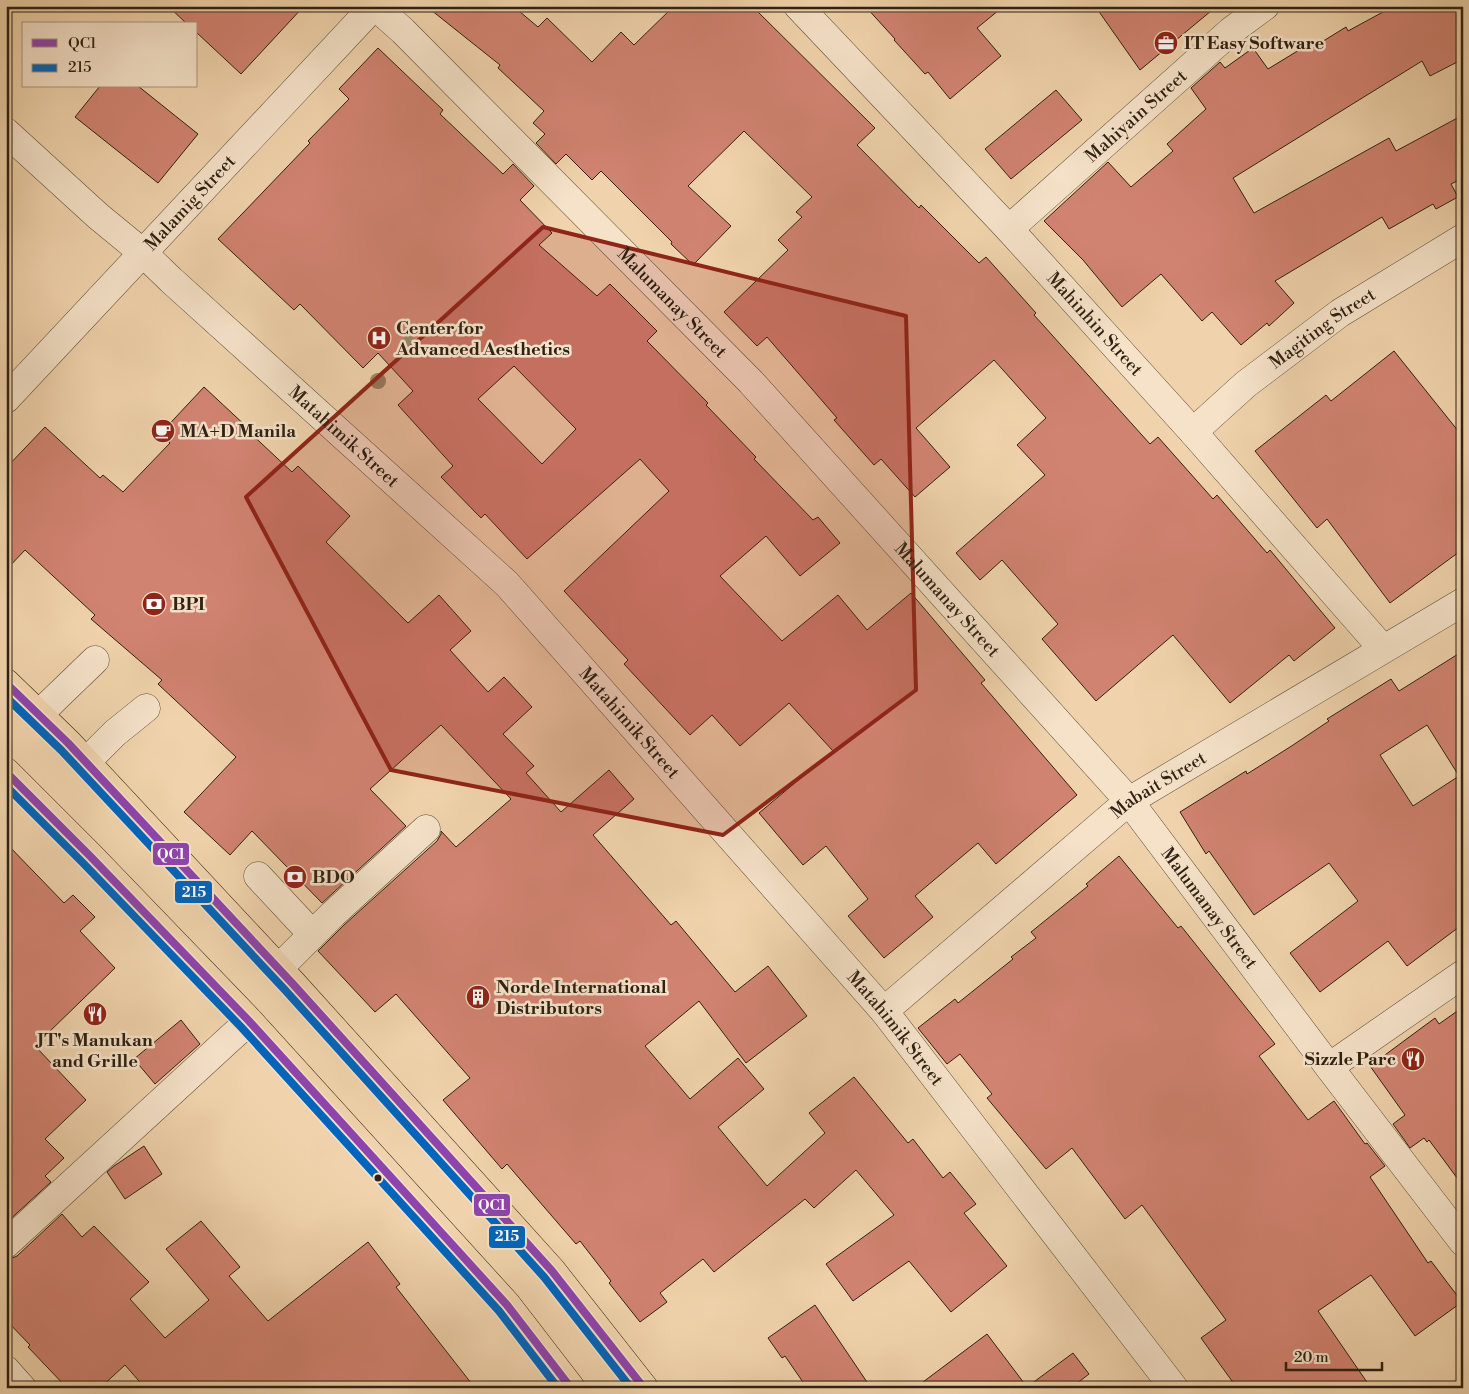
<svg xmlns="http://www.w3.org/2000/svg" width="1469" height="1394" font-family="'Libre Bodoni',serif">
	<rect width="100%" height="100%" fill="#f0d3ac"/>
	<filter id="stains"><feTurbulence type="fractalNoise" baseFrequency=".004" numOctaves="4"/><feColorMatrix values="0 0 0 0 .2 0 0 0 0 .09 0 0 0 0 .02 0 0 0 .5 -.17"/></filter>
	<radialGradient id="worn" r=".72"><stop offset=".6" stop-color="#630" stop-opacity="0"/><stop offset="1" stop-color="#630" stop-opacity=".3"/></radialGradient>
	<g fill="#d18371" stroke="#2f2113" fill-rule="evenodd">
		<polygon points="168,6 304,6 241,74 196,32 196,24 187,24"/>
		<polygon points="426,6 513,6 538,27 547,18 592,62 621,32 634,45 674,6 752,6 875,128 857,145 919,208 921,205 979,263 986,257 1036,313 1034,315 1150,444 1158,437 1213,499 1217,495 1267,553 1270,550 1335,628 1294,661 1289,655 1230,703 1173,635 1096,701 1042,639 1058,624 1002,560 980,580 956,553 1045,475 1017,445 1046,418 994,360 916,428 950,467 915,497 881,459 874,465 834,420 837,418 767,337 757,346 724,312 788,250 778,240 802,217 796,212 812,197 744,131 688,186 731,226 693,265 671,244 672,242 601,171 592,180 566,154 556,164 536,143 545,134 533,123 544,111 498,68 500,65"/>
		<polygon points="865,6 1004,6 977,28 1001,56 950,99 928,72 925,74 894,40 895,39"/>
		<polygon points="1095,6 1217,6 1140,70"/>
		<polygon points="1394,6 1463,6 1463,59 1430,76 1422,61 1233,178 1254,213 1389,138 1396,151 1463,115 1463,178 1451,184 1458,197 1436,209 1433,204 1389,229 1382,217 1275,281 1294,303 1269,326 1267,323 1241,345 1212,312 1202,321 1161,274 1122,307 1083,260 1044,221 1108,162 1131,187 1173,151 1167,144 1206,109 1191,88 1220,62 1225,68 1253,48 1268,69 1309,44 1312,48 1346,27 1348,31"/>
		<path d="M378,48L443,110L440,114L503,174L513,164L534,186L520,200L552,233L539,245L597,296L610,284L657,331L647,341L708,403L706,405L756,457L754,459L813,520L818,517L840,543L800,576L766,536L720,576L782,641L838,595L867,630L911,593L985,680L981,683L1077,795L996,864L978,843L915,896L933,917L884,958L848,916L868,899L826,846L803,865L759,813L833,751L789,703L740,746L712,715L690,735L624,664L628,660L564,591L669,491L640,459L527,559L485,514L481,518L441,477L453,466L398,405L413,391L378,353L363,368L300,304L294,310L218,239L310,143L308,141L349,99L339,89ZM514,366L576,429L542,464L478,399Z"/>
		<polygon points="100,86 138,86 198,134 158,183 75,117"/>
		<polygon points="1056,90 1082,120 1011,179 985,149"/>
		<polygon points="1394,351 1463,437 1463,549 1390,603 1327,519 1317,528 1255,451 1326,395 1331,401"/>
		<polygon points="204,387 248,428 246,429 292,472 298,466 350,516 326,542 408,623 439,595 471,631 450,650 488,692 504,677 532,707 503,734 534,766 526,773 561,812 609,770 634,799 593,835 671,925 676,921 735,992 768,966 807,1016 746,1063 699,1001 645,1046 690,1099 738,1058 764,1089 718,1127 767,1186 825,1133 809,1113 854,1077 908,1143 913,1139 943,1178 950,1172 976,1204 964,1213 1007,1266 951,1312 909,1261 853,1301 826,1264 894,1215 856,1170 814,1208 805,1199 714,1272 703,1259 660,1293 667,1302 640,1322 609,1283 611,1281 580,1241 576,1244 507,1164 502,1169 443,1100 470,1078 396,994 375,1012 318,951 344,925 437,841 441,834 441,831 456,847 511,799 441,725 370,789 406,826 322,903 252,831 230,855 184,812 236,757 158,684 162,680 91,619 95,615 25,550 6,570 6,468 45,427 100,478 103,475 123,492 170,443 160,434"/>
		<path d="M1463,651V924L1407,966L1388,941L1320,992L1290,953L1358,901L1329,863L1254,915L1209,851L1206,854L1180,812L1246,771L1247,774L1290,747L1329,721L1327,719L1391,679L1399,691ZM1427,725L1459,776L1413,806L1380,755Z"/>
		<polygon points="6,843 64,903 73,895 95,917 80,931 115,968 47,1034 49,1036 36,1047 86,1100 45,1139 64,1158 45,1176 51,1182 6,1223"/>
		<polygon points="1119,856 1178,928 1181,926 1275,1044 1259,1056 1308,1120 1334,1101 1365,1144 1367,1143 1385,1166 1370,1177 1428,1263 1431,1261 1462,1302 1415,1336 1371,1275 1318,1311 1371,1388 1237,1388 1201,1338 1226,1320 1142,1205 1125,1219 1072,1148 1046,1169 987,1098 992,1094 960,1054 947,1064 918,1028 955,999 958,1003 1013,959 1011,957 1036,938 1031,932 1088,886 1086,884"/>
		<polygon points="1463,1007 1463,1186 1429,1140 1427,1142 1424,1138 1410,1148 1393,1124 1405,1115 1370,1066 1435,1018 1439,1024"/>
		<polygon points="181,1020 200,1044 155,1084 134,1059"/>
		<polygon points="144,1146 162,1174 125,1199 107,1172 114,1166"/>
		<polygon points="62,1214 82,1237 94,1226 149,1282 130,1299 165,1338 209,1300 166,1249 201,1221 240,1267 229,1276 268,1321 368,1242 400,1284 396,1287 475,1388 145,1388 125,1365 100,1388 67,1388 28,1347 30,1345 6,1320 6,1259 10,1259 17,1256"/>
		<polygon points="815,1305 871,1388 807,1388 785,1356 782,1358 768,1338"/>
		<polygon points="987,1334 1027,1387 1073,1353 1089,1374 1071,1388 915,1388"/>
	</g>
	<g fill="none" stroke-linecap="round" stroke-linejoin="round">
		<g stroke="#5f4e39" stroke-width="29">
			<g id="minor">
				<path id="s1" d="M375,6L403,31L751,382L1129,801L1329,1067L1463,1242"/>
				<path id="s2" d="M798,6L1009,229L1193,432L1383,649"/>
				<path id="s3" d="M6,132L98,216L143,253L171,280L507,584L884,1011L1174,1388"/>
				<path id="s4" d="M1009,229L1231,31L1265,6"/>
				<path id="s5" d="M6,399L374,6"/>
				<path id="s6" d="M1193,432L1246,384L1340,313L1463,238"/>
				<polyline points="39,714 95,660"/>
				<polyline points="86,762 115,733 146,708"/>
				<polyline points="258,876 312,934"/>
				<polyline points="279,968 333,914 426,829"/>
				<path id="s7" d="M884,1011L1129,801L1463,602"/>
				<polyline points="1329,1067 1463,974"/>
				<polyline points="6,1244 249,1021"/>
				<polyline points="6,1370 22,1388"/>
			</g>
		</g>
		<g stroke="#2f2113" stroke-width="29">
			<g id="major">
				<polyline points="6,683 68,743 292,983 552,1271 644,1388"/>
				<polyline points="6,772 90,856 249,1021 507,1305 571,1388"/>
			</g>
		</g>
		<use href="#minor" stroke="#f5e2c9" stroke-width="28"/>
		<use href="#major" stroke="#f0d3ac" stroke-width="28"/>
		<g stroke="#f5e2c9" stroke-width="11">
			<g id="bus-1">
				<polyline points="6,683 68,743 292,983 552,1271 644,1388"/>
				<polyline points="6,772 90,856 249,1021 507,1305 571,1388"/>
			</g>
		</g>
		<g stroke="#f5e2c9" stroke-width="11">
			<g id="bus-2">
				<polyline points="6,697 61,750 285,990 544,1277 631,1388"/>
				<polyline points="6,786 83,863 242,1028 499,1311 558,1388"/>
			</g>
		</g>
		<use href="#bus-1" stroke="#8e44ad" stroke-width="8"/>
		<use href="#bus-2" stroke="#0065bd" stroke-width="8"/>
	</g>
	<g fill="#998768">
		<circle cx="409" cy="344" r="8"/>
		<circle cx="378" cy="381" r="8"/>
	</g>
	<path fill="#8f2418" fill-opacity="0.2" stroke="#8f2418" stroke-width="4" stroke-linejoin="round" d="M543,227L906,316L916,690L723,835L391,770L246,497Z"/>
	<defs>
		<g id="office-disc" transform="scale(1.25)"><circle r="9.5" fill="#8f2418" stroke="#f5e2c9"/><path d="M-6-3h4V-5.5h4V-3h4V5H-6ZM-1-4.5V-3h2v-1.5ZM-6 0V1H6V0Z" fill="#fff"/></g>
		<g id="hospital-disc" transform="scale(1.25)"><circle r="9.5" fill="#8f2418" stroke="#f5e2c9"/><path d="M-5-5h3v3.5h4V-5h3V5h-3V1.5h-4V5h-3Z" fill="#fff"/></g>
		<g id="cafe-disc" transform="scale(1.25)"><circle r="9.5" fill="#8f2418" stroke="#f5e2c9"/><path d="M-5.5-4.5H6V0H3Q3 3.5 0 3.5H-2.5Q-5.5 3.5-5.5 0ZM3-3.2v2h1.7v-2ZM-6 4.5H4V6H-6Z" fill="#fff"/></g>
		<g id="bank-disc" transform="scale(1.25)"><circle r="9.5" fill="#8f2418" stroke="#f5e2c9"/><path d="M-6-4H6V4H-6ZM0-2.3a2.3 2.3 0 1 0 0 4.6a2.3 2.3 0 1 0 0-4.6Z" fill="#fff"/></g>
		<g id="building-disc" transform="scale(1.25)"><circle r="9.5" fill="#8f2418" stroke="#f5e2c9"/><path d="M-4-6H4V6H1V3H-1V6H-4ZM-2.5-4.3h1.7v1.8h-1.7ZM.8-4.3h1.7v1.8H.8ZM-2.5-1h1.7V.8h-1.7ZM.8-1h1.7V.8H.8Z" fill="#fff"/></g>
		<g id="restaurant-disc" transform="scale(1.25)"><circle r="9.5" fill="#8f2418" stroke="#f5e2c9"/><path d="M-5-6h1v4h1v-4h1v4h1v-4h1v5L-1.5 .5V6h-2V.5L-5-1ZM5-6V6H3V1.5H1.5Q1.5-4 5-6Z" fill="#fff"/></g>
	</defs>
	<g fill-rule="evenodd">
		<use href="#office-disc" x="1166" y="43"/>
		<use href="#hospital-disc" x="379" y="338"/>
		<use href="#cafe-disc" x="163" y="431"/>
		<use href="#bank-disc" x="154" y="604"/>
		<use href="#bank-disc" x="295" y="877"/>
		<use href="#building-disc" x="478" y="997"/>
		<use href="#restaurant-disc" x="95" y="1014"/>
		<use href="#restaurant-disc" x="1413" y="1059"/>
	</g>
	<circle fill="#2f2113" stroke="#f5e2c9" stroke-width="2" cx="378" cy="1178" r="4.5"/>
	<g text-anchor="middle" dominant-baseline="central" stroke-width="5" stroke-linejoin="round" paint-order="stroke">
		<g font-size="18" font-weight="bold" fill="#2f2113" stroke="#f5e2c9" text-anchor="start">
			<text x="1184" y="43">IT Easy Software</text>
			<text x="396" y="328">Center for<tspan x="396" dy="21">Advanced Aesthetics</tspan></text>
			<text x="180" y="431">MA+D Manila</text>
			<text x="172" y="604">BPI</text>
			<text x="312" y="877">BDO</text>
			<text x="496" y="987">Norde International<tspan x="496" dy="21">Distributors</tspan></text>
			<text x="95" y="1040" text-anchor="middle">JT's Manukan<tspan x="95" dy="21">and Grille</tspan></text>
			<text x="1396" y="1059" text-anchor="end">Sizzle Parc</text>
		</g>
		<g font-size="18" fill="#2f2113" stroke="#f5e2c9">
			<text stroke="none"><textPath href="#s4" startOffset="170">Mahiyain Street</textPath></text>
			<text stroke="none"><textPath href="#s5" startOffset="269">Malamig Street</textPath></text>
			<text stroke="none"><textPath href="#s1" startOffset="420">Malumanay Street</textPath></text>
			<text stroke="none"><textPath href="#s2" startOffset="435">Mahinhin Street</textPath></text>
			<text stroke="none"><textPath href="#s6" startOffset="166">Magiting Street</textPath></text>
			<text stroke="none"><textPath href="#s3" startOffset="455">Matahimik Street</textPath></text>
			<text stroke="none"><textPath href="#s1" startOffset="825">Malumanay Street</textPath></text>
			<text stroke="none"><textPath href="#s3" startOffset="860">Matahimik Street</textPath></text>
			<text stroke="none"><textPath href="#s7" startOffset="356">Mabait Street</textPath></text>
			<text stroke="none"><textPath href="#s1" startOffset="1230">Malumanay Street</textPath></text>
			<text stroke="none"><textPath href="#s3" startOffset="1265">Matahimik Street</textPath></text>
		</g>
	</g>
	<g stroke="#f5e2c9" stroke-width="2">
		<rect x="152" y="842" width="38" height="24" rx="5" fill="#8e44ad"/>
		<rect x="174" y="880" width="39" height="24" rx="5" fill="#0065bd"/>
		<rect x="473" y="1193" width="38" height="24" rx="5" fill="#8e44ad"/>
		<rect x="488" y="1225" width="38" height="24" rx="5" fill="#0065bd"/>
	</g>
	<g font-size="14" text-anchor="middle" font-weight="bold" fill="#fff">
		<text x="171" y="859">QC1</text>
		<text x="194" y="897">215</text>
		<text x="492" y="1210">QC1</text>
		<text x="507" y="1241">215</text>
	</g>
	<rect width="1469" height="1394" fill="none" stroke="#f0d3ac" stroke-width="25"/>
	<rect x="8" y="8" width="1454" height="1379" fill="none" stroke="#2f2113" stroke-width="2.5"/>
	<rect x="12" y="12" width="1444" height="1369" fill="none" stroke="#2f2113"/>
	<rect x="22" y="22" width="175" height="65" fill="#f5e2c9" stroke="#a69580"/>
	<rect x="32" y="39" width="25" height="8" fill="#8e44ad" stroke="#a69580"/>
	<text x="68" y="48" font-size="15" fill="#2f2113">QC1</text>
	<rect x="32" y="64" width="25" height="8" fill="#0065bd" stroke="#a69580"/>
	<text x="68" y="72" font-size="15" fill="#2f2113">215</text>
	<path d="M1286 1362v8h96v-8" fill="none" stroke="#2f2113" stroke-width="2.5"/>
	<text x="1294" y="1362" font-size="15" fill="#2f2113" stroke="#f5e2c9" stroke-width="4" paint-order="stroke">20 m</text>
	<rect width="100%" height="100%" filter="url(#stains)"/>
	<rect width="100%" height="100%" fill="url(#worn)"/>
</svg>
